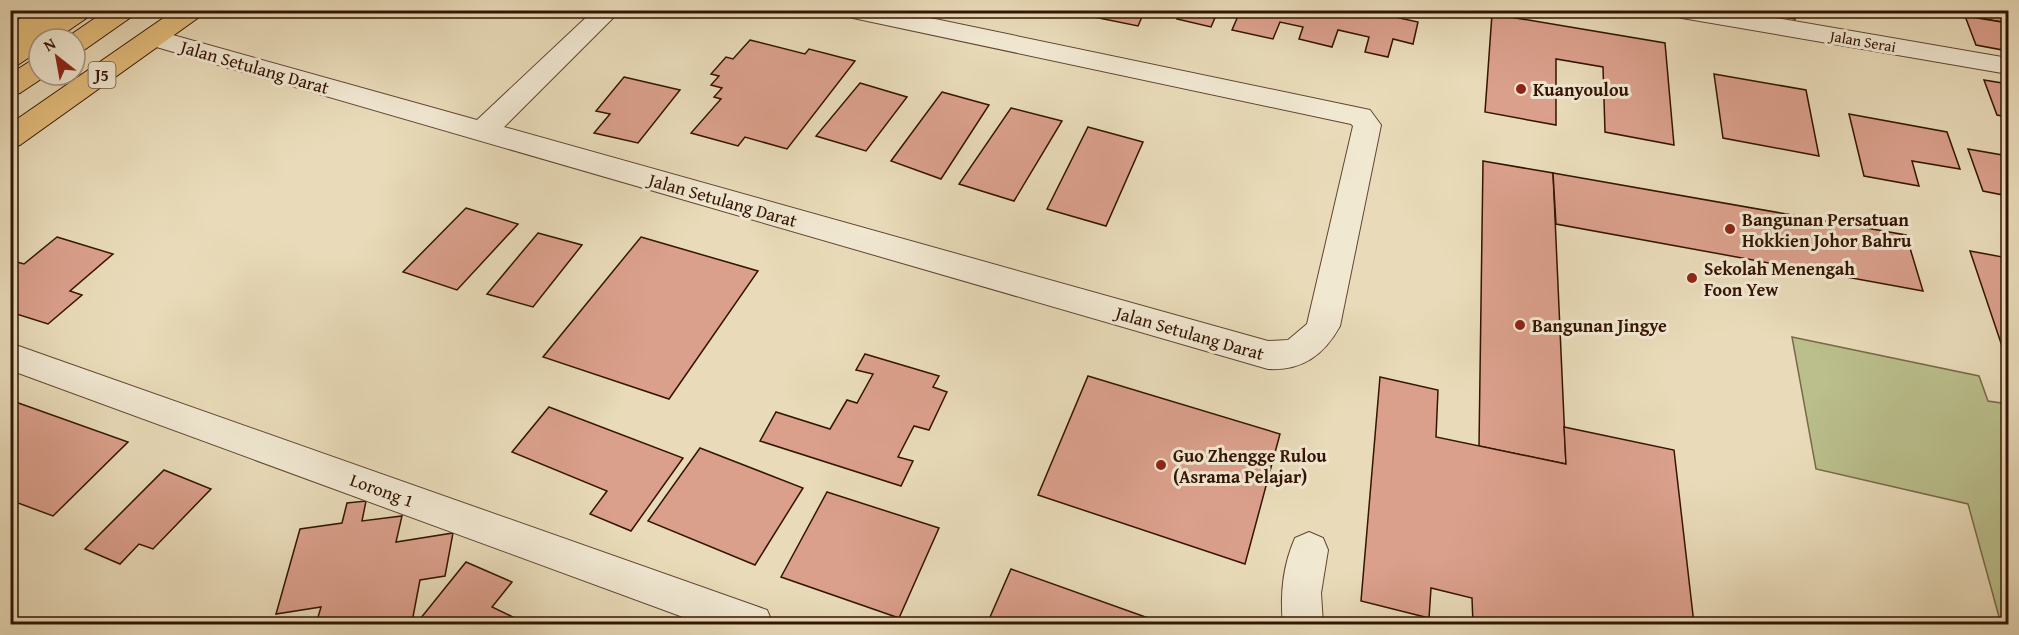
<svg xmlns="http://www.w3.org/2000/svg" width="2019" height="635" font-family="'Gentium Book Plus',serif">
	<rect width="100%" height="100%" fill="#e9dbb9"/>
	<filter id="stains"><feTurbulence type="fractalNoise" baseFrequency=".00333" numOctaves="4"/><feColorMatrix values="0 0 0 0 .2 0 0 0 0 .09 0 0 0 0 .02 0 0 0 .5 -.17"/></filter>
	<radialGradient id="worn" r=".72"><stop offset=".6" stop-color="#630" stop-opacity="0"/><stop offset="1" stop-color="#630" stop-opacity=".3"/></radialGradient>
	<polygon fill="#babf8c" stroke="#776a47" stroke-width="1.5" points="1792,337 1979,376 1988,401 2008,404 2008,624 2001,624 1968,504 1816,469"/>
	<g fill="#dba08c" stroke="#341402" stroke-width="1.5">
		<polygon points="1081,10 1145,10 1138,26 1079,14"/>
		<polygon points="1182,10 1363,10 1418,22 1413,44 1393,39 1388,57 1365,52 1369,37 1338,30 1332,47 1299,39 1303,27 1280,22 1273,39 1232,30 1238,16 1218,11 1211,27 1177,19"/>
		<polygon points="1754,10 1795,10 1795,19"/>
		<polygon points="1963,10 2008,10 2008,23 1965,16"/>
		<polygon points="1492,14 1665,43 1674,145 1605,132 1603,67 1556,59 1556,125 1485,112"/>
		<polygon points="1965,16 2008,23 2008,51 1976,45"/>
		<polygon points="750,40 805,54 809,49 855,61 787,149 745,137 738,146 691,133 721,99 714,97 722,88 711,85 719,76 711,74 726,57 733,59"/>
		<polygon points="1714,74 1806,90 1819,156 1723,138"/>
		<polygon points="624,77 680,90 638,143 594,133 610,114 596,111"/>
		<polygon points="1984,80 2008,84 2008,117 1997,115"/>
		<polygon points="860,83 907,97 866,151 816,136"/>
		<polygon points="942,92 989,105 941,179 891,161"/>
		<polygon points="1011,108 1062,121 1014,201 959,184"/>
		<polygon points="1849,114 1947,132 1960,169 1912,161 1919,186 1864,176"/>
		<polygon points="1088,127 1143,142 1106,226 1047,209"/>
		<polygon points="1968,149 2008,156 2008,196 1983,191"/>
		<polygon points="1483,161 1553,173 1566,464 1479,446"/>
		<polygon points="1553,173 1906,235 1923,291 1556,224"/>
		<polygon points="466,208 518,224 457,290 403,272"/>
		<polygon points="538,233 582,245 533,307 487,294"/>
		<polygon points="57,237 113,254 70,291 82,295 48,324 10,312 10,260 24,264"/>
		<polygon points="641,237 758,271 669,399 543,357"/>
		<polygon points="1970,251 2008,258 2008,355 2005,355"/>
		<polygon points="865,354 939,376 933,387 947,392 929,430 914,426 898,457 913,461 901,486 760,441 776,412 830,429 847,400 857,403 873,374 856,370"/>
		<polygon points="1088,376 1280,434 1245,564 1038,495"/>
		<polygon points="1380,377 1438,390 1436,437 1566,464 1564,427 1674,450 1694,624 1473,624 1472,598 1431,588 1429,618 1361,601"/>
		<polygon points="10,400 128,442 53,516 10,500"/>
		<polygon points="549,407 683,458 631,531 590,514 607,491 512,452"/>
		<polygon points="700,448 803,488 755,565 648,521"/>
		<polygon points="164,470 211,489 153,549 139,544 120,564 85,549"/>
		<polygon points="827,492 939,528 899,618 781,577"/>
		<polygon points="366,501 362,521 402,516 396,542 453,533 445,576 420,580 412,622 397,624 316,624 321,607 276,614 300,529 342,523 347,503"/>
		<polygon points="466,562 512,582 492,607 515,618 510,624 416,624"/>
		<polygon points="1011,569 1165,624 987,624"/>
	</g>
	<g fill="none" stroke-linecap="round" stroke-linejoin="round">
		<g stroke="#614630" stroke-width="2">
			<g id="minor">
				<path d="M594,10H621L504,127L1268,341L1288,340L1307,324L1353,126L1351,124L853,18L844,15L841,10H892L1370,110L1381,125L1340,326C1324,355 1302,371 1268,369L146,44L142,38L146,32L155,30L477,120Z"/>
				<polygon points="1670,10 1730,10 2008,58 2008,74 1682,18 1673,15"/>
				<polygon points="10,343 753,605 767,610 773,624 702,624 10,370"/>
				<path d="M1309,532L1323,538L1328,550L1321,593L1323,624H1283C1280,595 1283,565 1295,538Z"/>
			</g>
		</g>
		<g stroke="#341402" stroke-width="2">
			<g id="major">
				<polygon points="33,10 63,10 60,15 19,43 10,45 10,25"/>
				<polygon points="175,10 205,10 202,15 20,145 10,148 10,124"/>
			</g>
		</g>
		<g stroke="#341402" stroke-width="2">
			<g id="highway">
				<polygon points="64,10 94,10 91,15 56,39 39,39 39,51 19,64 10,66 10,46"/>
				<polygon points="107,10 137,10 134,15 84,50 75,52 75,39 66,38"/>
				<polygon points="39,59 39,75 47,75 20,93 10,96 10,74 29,62"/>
			</g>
		</g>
		<use href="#minor" fill="#f1e8d2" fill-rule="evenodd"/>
		<use href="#major" fill="#e4be7c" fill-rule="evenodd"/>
		<use href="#highway" fill="#e4be7c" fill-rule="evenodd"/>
	</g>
	<g fill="#8f2418" stroke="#f1e8d2" stroke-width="2">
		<circle cx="1521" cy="89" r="6"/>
		<circle cx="1730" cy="229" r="6"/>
		<circle cx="1692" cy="278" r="6"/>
		<circle cx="1520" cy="325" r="6"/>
		<circle cx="1161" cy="465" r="6"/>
	</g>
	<g text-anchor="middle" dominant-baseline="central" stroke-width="6" stroke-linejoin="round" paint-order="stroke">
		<g font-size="15" fill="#341402" stroke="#f1e8d2">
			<text transform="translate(1863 41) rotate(10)">Jalan Serai</text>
		</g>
		<rect fill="#f1e8d2" stroke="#6d5440" stroke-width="1.5" x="88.5" y="62" width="27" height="26" rx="4.5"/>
		<g font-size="16" font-weight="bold" fill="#341402">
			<text x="102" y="75">J5</text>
		</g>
		<g font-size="18" fill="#341402" stroke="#f1e8d2">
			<text transform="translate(255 67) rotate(16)">Jalan Setulang Darat</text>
			<text transform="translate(723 200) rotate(16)">Jalan Setulang Darat</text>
			<text transform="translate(1190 333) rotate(16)">Jalan Setulang Darat</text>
			<text transform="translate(382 490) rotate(20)">Lorong 1</text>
		</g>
		<g font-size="18" font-weight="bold" fill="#341402" stroke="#f1e8d2" text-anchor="start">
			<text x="1533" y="89">Kuanyoulou</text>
			<text x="1742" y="219">Bangunan Persatuan<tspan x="1742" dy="21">Hokkien Johor Bahru</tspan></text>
			<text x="1704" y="268">Sekolah Menengah<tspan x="1704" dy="21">Foon Yew</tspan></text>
			<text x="1532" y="325">Bangunan Jingye</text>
			<text x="1173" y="455">Guo Zhengge Rulou<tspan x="1173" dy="21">(Asrama Pelajar)</tspan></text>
		</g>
	</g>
	<rect width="2019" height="635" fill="none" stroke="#e9dbb9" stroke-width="36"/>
	<rect x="12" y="12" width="1995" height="611" fill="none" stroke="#341402" stroke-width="3"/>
	<rect x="18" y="18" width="1983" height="599" fill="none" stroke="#341402" stroke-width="1.5"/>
	<g transform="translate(57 57) rotate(329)"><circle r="28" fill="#f1e8d2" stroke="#a5937f" stroke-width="1.5"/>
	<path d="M0-4.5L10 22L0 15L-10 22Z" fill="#8f2418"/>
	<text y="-9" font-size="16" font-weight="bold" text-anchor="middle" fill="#341402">N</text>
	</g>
	<rect width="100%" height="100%" filter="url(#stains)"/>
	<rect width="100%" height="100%" fill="url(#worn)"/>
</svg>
